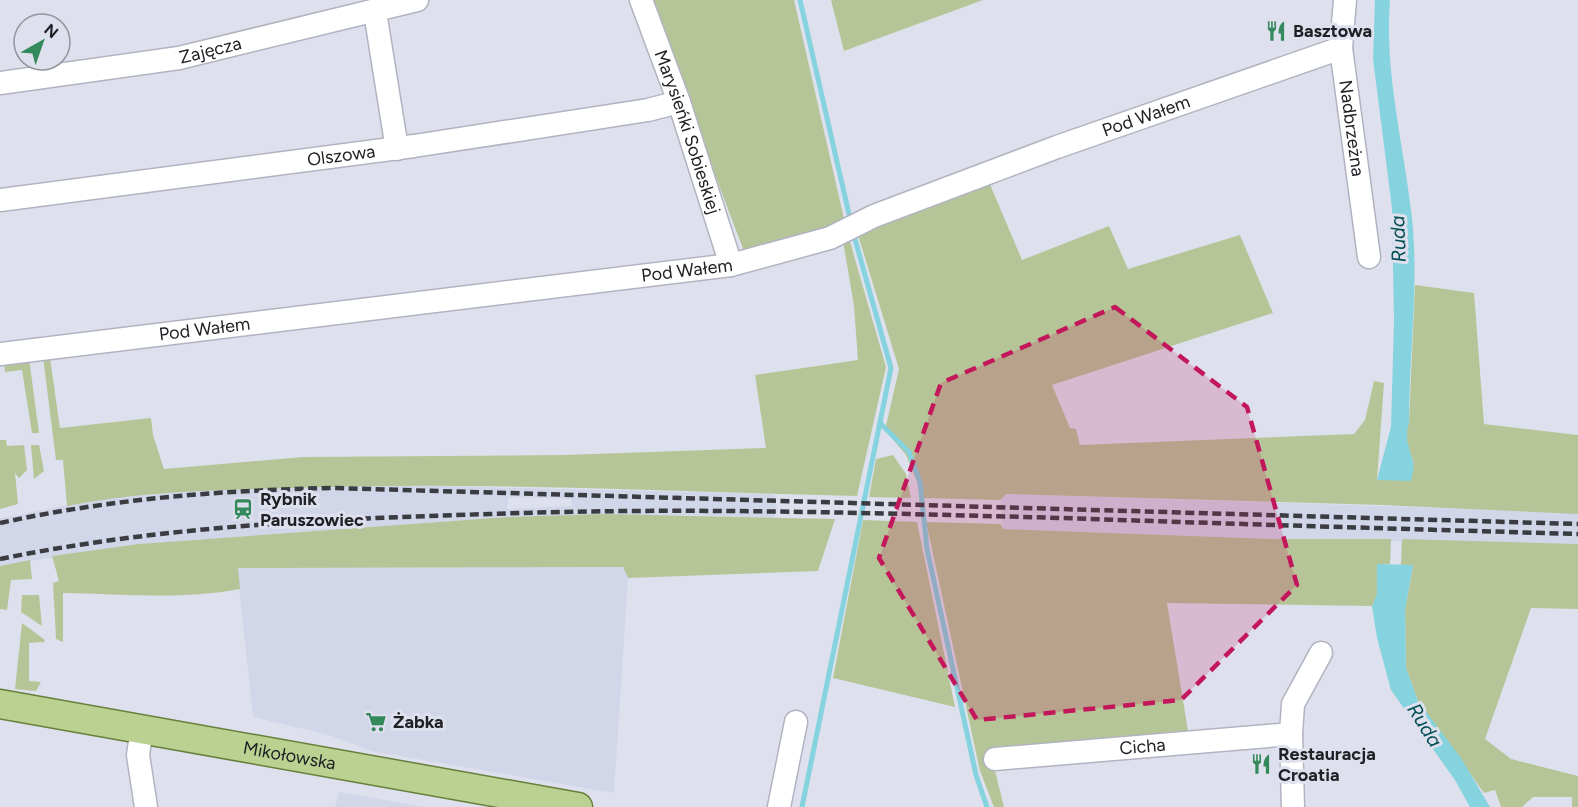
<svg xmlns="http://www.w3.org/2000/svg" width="1578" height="807" font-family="Figtree,sans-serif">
	<rect width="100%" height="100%" fill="#dee1ed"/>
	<g fill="#d1d6e9" fill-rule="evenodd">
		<path d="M393,485L774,494L777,508L774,518L695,515L507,517L139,544L0,566V518L7,517L110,497L179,491ZM508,497L571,499V506L507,509Z"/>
		<polygon points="1005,494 1568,512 1578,514 1578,544 1275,539 1003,529 1001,500"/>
		<polygon points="623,567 628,578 614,793 371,751 329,735 253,717 237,568"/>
		<polygon points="339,792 424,807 335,807"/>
	</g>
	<g fill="#b6c598">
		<polygon points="649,0 794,0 845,223 745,254"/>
		<polygon points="831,0 983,0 844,51"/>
		<path d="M989,182L1022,260L1109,226L1128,269L1240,235L1273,313L1052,385L1070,428L1076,429L1080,445L1354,434L1365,420L1374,381L1384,383L1377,480L1414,463C1407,450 1404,437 1409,423L1415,285L1474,293L1484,424L1578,435V514L1382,505L1006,494L1001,500L924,498L906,455L885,430L899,369L858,235Z"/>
		<path d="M849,238L886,367L857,496C671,492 483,481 296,488C219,490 143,491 67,506L63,460H56L43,357L50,358L60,428L151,418L153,435L164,469L304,457L565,455L766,448L755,375L858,360L854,306L843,241Z"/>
		<polygon points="29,358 39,433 32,433 22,370 5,372 4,363"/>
		<polygon points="6,440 7,446 24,445 27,470 19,478 15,473 18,504 0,509 0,440"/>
		<polygon points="31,445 39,445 44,471 34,479"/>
		<polygon points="893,455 906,474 911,498 869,497 876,459"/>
		<path d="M605,514L835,519L818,571L628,578L623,567L238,568L240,589C181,600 122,594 63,593V642L56,639L53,583L59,581L52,556L139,544L507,517Z"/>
		<polygon points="863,520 917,522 955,707 833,678"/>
		<polygon points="926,522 1001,524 1003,529 1275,539 1391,539 1390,564 1377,564 1377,594 1372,606 1167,603 1189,737 994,767 1004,807 994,807 980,771"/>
		<polygon points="1402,539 1578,544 1578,609 1531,608 1485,739 1511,759 1578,776 1578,807 1572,807 1572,797 1533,797 1522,807 1501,807 1495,790 1484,793 1418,701 1406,668 1405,610 1413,566 1401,565"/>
		<polygon points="30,560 32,579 11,580 7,610 0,609 0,566"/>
		<polygon points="22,595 39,595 42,626 21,612"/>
		<polygon points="22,623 45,640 44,642 29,643 29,681 41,682 36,691 15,689"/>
	</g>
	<g fill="#84d3de">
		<path d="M1375,0H1390C1384,72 1404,146 1412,218C1419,286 1409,354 1409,423C1404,438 1409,447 1413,461C1415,467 1412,476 1411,481L1377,480L1391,427L1394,320L1392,208L1373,59Z"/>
		<polygon points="1377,564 1413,565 1405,610 1406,668 1418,701 1461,758 1490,807 1470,807 1455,780 1391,690 1377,638 1372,606 1377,594"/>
	</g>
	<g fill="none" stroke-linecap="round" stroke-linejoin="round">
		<g stroke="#84d3de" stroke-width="5">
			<polyline points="800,0 851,223"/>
			<polyline points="880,423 909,452 920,482 927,549 976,775 987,807"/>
			<polyline points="802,807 891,368 853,232"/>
		</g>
		<g stroke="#b1b4c0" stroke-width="25">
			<g id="minor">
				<path id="s1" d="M641,0L679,102L731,265"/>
				<path id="s2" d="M1345,0L1341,48L1369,257"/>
				<polyline points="375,12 397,149"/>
				<path id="s3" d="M0,83L179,58L417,0"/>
				<path id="s4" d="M0,200L414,146L648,110L679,102"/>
				<path id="s5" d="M0,354L731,265L830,238L874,216L1057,147L1341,48"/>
				<polyline points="142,728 138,755 146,807"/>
				<polyline points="1291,734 1293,704 1321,653"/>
				<path id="s6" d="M995,759L1291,734L1293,807"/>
				<polyline points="779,807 796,722"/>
			</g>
		</g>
		<g stroke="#667f3b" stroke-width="31">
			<g id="major">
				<path id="s7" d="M0,704L578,807"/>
			</g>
		</g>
		<use href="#minor" stroke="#fff" stroke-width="22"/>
		<use href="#major" stroke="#bad191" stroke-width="28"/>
		<g stroke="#3b3c42" stroke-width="4.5" stroke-dasharray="9 4.5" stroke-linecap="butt">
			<path d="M0,523C110,499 222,490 334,488L1578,524"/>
			<path d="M0,559C162,526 325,519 490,514C681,507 871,513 1062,518C1234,524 1406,529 1578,534"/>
		</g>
	</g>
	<path fill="#c2185b" fill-opacity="0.2" stroke="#c2185b" stroke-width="4.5" stroke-dasharray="12 8" stroke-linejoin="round" d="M1115,307L1247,407L1297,585L1181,700L977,720L879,558L941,383Z"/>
	<defs>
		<g id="restaurant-bare" transform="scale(1.62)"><path d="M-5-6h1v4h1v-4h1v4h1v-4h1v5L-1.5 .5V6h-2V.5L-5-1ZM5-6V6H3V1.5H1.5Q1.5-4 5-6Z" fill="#34895c" stroke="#dee1ed" stroke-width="2.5" paint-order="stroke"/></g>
		<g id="station-bare" transform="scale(1.62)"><path d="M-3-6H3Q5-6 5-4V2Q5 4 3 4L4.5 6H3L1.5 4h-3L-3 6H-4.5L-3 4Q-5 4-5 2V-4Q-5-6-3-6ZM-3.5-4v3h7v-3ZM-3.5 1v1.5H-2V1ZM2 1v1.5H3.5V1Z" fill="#34895c" stroke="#dee1ed" stroke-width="2.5" paint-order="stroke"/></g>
		<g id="supermarket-bare" transform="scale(1.62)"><path d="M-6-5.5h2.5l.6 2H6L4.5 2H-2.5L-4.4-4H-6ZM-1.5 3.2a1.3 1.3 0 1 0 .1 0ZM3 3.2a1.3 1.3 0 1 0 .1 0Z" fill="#34895c" stroke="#dee1ed" stroke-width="2.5" paint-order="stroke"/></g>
	</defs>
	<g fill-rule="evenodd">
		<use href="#restaurant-bare" x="1276" y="31"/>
		<use href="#station-bare" x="243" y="509"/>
		<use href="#supermarket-bare" x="376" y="722"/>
		<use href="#restaurant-bare" x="1261" y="764"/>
	</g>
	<g text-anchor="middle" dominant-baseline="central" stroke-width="6" stroke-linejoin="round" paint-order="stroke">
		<g font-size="18" font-weight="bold" fill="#202125" stroke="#dee1ed" text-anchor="start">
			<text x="1293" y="31">Basztowa</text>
			<text x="260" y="499">Rybnik<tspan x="260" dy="21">Paruszowiec</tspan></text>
			<text x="393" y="722">Żabka</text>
			<text x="1278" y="754">Restauracja<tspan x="1278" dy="21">Croatia</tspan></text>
		</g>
		<g font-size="18" fill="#202125" stroke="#dee1ed">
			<text stroke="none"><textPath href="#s3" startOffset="213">Zajęcza</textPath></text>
			<text stroke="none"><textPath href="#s5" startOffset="1178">Pod Wałem</textPath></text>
			<text stroke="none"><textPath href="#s2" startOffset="129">Nadbrzeżna</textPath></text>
			<text stroke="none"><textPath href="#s1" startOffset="140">Marysieńki Sobieskiej</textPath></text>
			<text stroke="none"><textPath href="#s4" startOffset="344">Olszowa</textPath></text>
			<text stroke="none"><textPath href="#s5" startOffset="692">Pod Wałem</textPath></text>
			<text stroke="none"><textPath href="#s5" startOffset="206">Pod Wałem</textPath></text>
			<text stroke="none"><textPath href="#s6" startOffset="148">Cicha</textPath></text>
			<text stroke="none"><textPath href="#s7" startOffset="294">Mikołowska</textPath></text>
		</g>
		<g font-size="20" font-style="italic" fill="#044e56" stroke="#dee1ed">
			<text transform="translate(1398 239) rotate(-92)">Ruda</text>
			<text transform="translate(1425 725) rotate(58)">Ruda</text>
		</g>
	</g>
	<g transform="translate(42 42) rotate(40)"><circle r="28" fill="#dee1ed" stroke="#92949d" stroke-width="1.5"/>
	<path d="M0-4.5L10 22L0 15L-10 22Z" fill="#34895c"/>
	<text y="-9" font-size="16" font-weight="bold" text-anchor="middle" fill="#202125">N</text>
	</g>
</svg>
